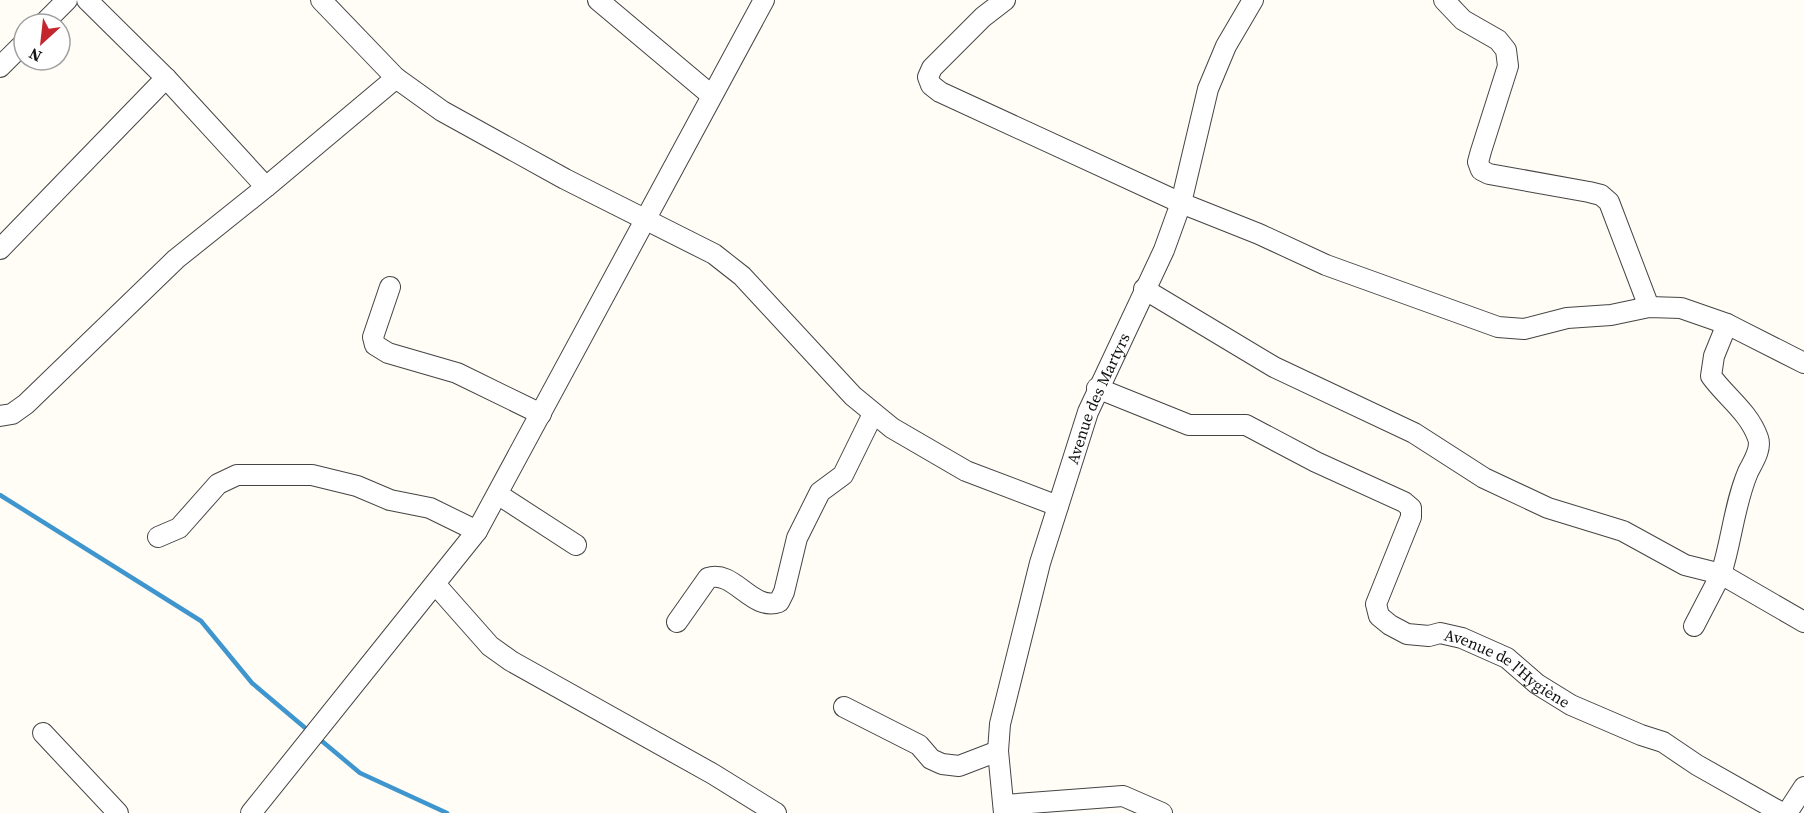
<svg xmlns="http://www.w3.org/2000/svg" width="1804" height="813" font-family="'Source Serif 4',serif">
	<rect width="100%" height="100%" fill="#fffdf5"/>
	<g fill="none" stroke-linecap="round" stroke-linejoin="round">
		<g stroke="#3f96cf" stroke-width="4.5">
			<polyline points="0,495 201,621 252,683 310,732"/>
			<polyline points="317,737 360,773 447,813"/>
		</g>
		<g stroke="#444" stroke-width="22">
			<g id="minor">
				<polyline points="87,0 166,78 266,187"/>
				<polyline points="321,0 396,78 442,111 565,179 714,254 742,276 853,396 892,428 966,471 1058,506"/>
				<polyline points="598,0 711,95"/>
				<polyline points="1005,0 983,17 932,68 928,77 931,85 940,92 1181,203 1259,234 1326,265 1498,327 1524,329 1567,318 1611,315 1649,307 1681,308 1727,324 1804,363"/>
				<polyline points="1444,0 1463,20 1498,40 1506,50 1508,66 1481,151 1478,162 1481,170 1489,174 1589,192 1601,195 1609,202 1649,307"/>
				<polyline points="43,24 67,0"/>
				<polyline points="0,67 24,43"/>
				<polyline points="0,249 166,78"/>
				<polyline points="390,287 373,337 375,345 388,353 457,373 541,414"/>
				<path d="M1144,289L1274,367L1414,433L1484,478L1548,508L1623,531L1685,565L1721,574C1732,540 1734,505 1748,472C1753,462 1762,449 1758,438C1749,412 1726,397 1711,376L1714,356L1727,324"/>
				<path id="s1" d="M1097,388L1189,425H1246L1316,462L1404,502L1411,508V517L1376,604L1379,616L1390,625L1407,634L1429,636L1440,633L1462,638L1507,658L1537,684L1571,705L1641,735L1663,742L1697,765L1782,813"/>
				<polyline points="0,416 12,414 26,404 176,259 266,187 396,78"/>
				<polyline points="499,495 576,545"/>
				<polyline points="158,537 179,528 218,484 237,475 312,475 357,486 390,500 430,508 477,531"/>
				<polyline points="436,585 490,646 511,661 713,774 776,813"/>
				<path d="M677,622L708,578C734,569 752,612 779,602L784,592L797,538L820,492L843,475L873,414"/>
				<polyline points="1694,626 1721,574 1804,622"/>
				<polyline points="844,707 919,745 931,759 942,764 959,766 998,751"/>
				<polyline points="43,733 118,813"/>
				<polyline points="1004,805 1123,796 1162,813"/>
				<polyline points="251,813 477,531 764,0"/>
				<path id="s2" d="M1004,813L998,751L1000,724L1040,563L1088,412L1164,250L1181,203L1208,89L1226,46L1253,0"/>
				<polyline points="1787,813 1804,787"/>
			</g>
		</g>
		<use href="#minor" stroke="#fff" stroke-width="20"/>
	</g>
	<g text-anchor="middle" dominant-baseline="central" stroke-width="6" stroke-linejoin="round" paint-order="stroke">
		<g font-size="16" fill="#111" stroke="#fff">
			<text stroke="none"><textPath href="#s2" startOffset="430">Avenue des Martyrs</textPath></text>
			<text stroke="none"><textPath href="#s1" startOffset="600">Avenue de l'Hygiène</textPath></text>
		</g>
	</g>
	<g transform="translate(42 42) rotate(207)"><circle r="28" fill="#ffffff" stroke="#a0a0a0" stroke-width="1.5"/>
	<path d="M0-4.5L10 22L0 15L-10 22Z" fill="#c4262e"/>
	<text y="-9" font-size="16" font-weight="bold" text-anchor="middle" fill="#111111">N</text>
	</g>
</svg>
